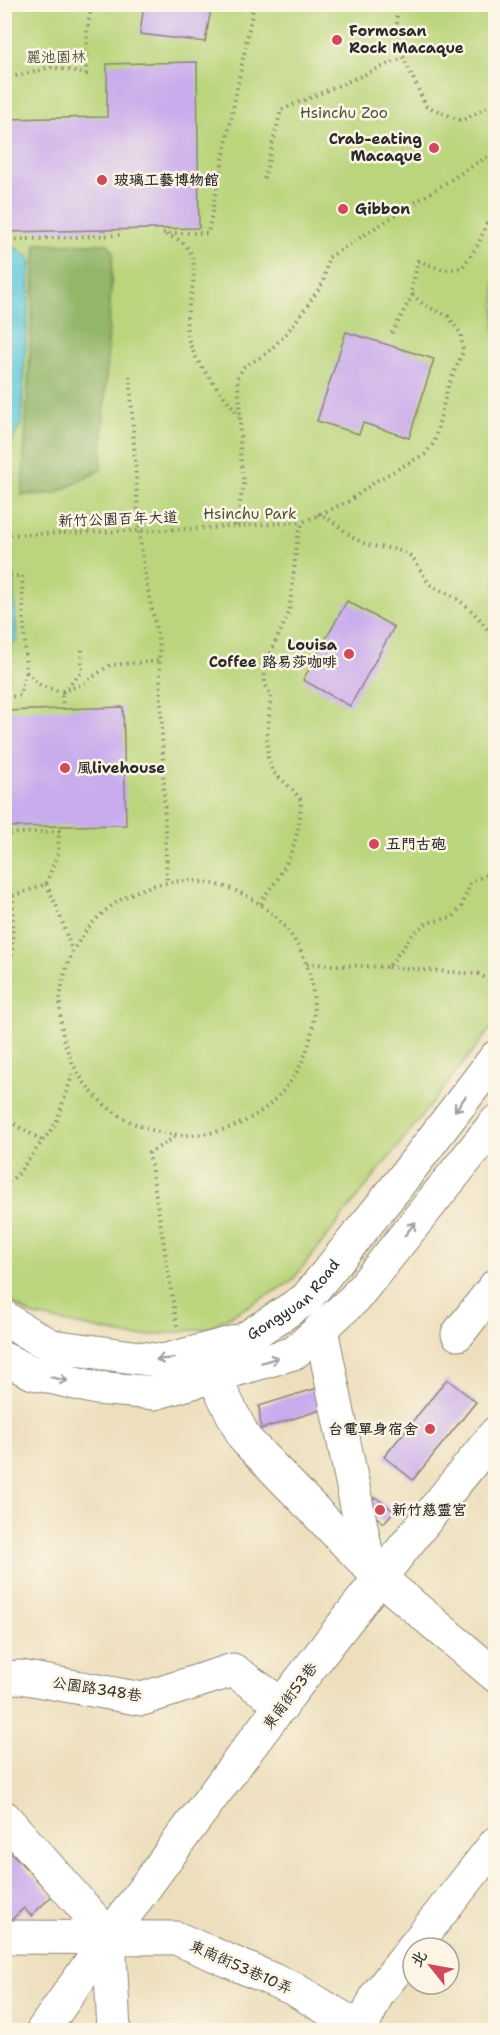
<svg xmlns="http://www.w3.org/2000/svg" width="500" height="2035" font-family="'Shantell Sans','LXGW WenKai TC',sans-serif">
	<rect width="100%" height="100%" fill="#fcf5e5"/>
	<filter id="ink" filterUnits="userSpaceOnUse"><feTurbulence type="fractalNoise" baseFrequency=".0167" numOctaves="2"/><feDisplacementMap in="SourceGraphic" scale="12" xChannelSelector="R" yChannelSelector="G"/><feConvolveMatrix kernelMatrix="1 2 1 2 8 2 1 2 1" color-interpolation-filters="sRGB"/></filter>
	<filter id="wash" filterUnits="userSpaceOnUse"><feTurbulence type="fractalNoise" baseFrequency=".008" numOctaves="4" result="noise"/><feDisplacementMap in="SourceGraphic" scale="24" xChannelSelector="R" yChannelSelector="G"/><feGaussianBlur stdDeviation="1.35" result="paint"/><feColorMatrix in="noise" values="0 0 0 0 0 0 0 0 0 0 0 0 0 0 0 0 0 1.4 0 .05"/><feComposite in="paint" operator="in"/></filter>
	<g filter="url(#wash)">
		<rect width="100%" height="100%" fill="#eddfbd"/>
		<polygon fill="#bad57b" stroke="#728053" stroke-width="1.5" points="4,5 495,5 495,1023 291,1282 209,1328 135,1337 31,1315 5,1298"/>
		<polygon fill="#93b66b" stroke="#5f704b" stroke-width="1.5" points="36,244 108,244 113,251 101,470 56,493 22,495"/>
		<polygon fill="#60c9dc" stroke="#467a84" stroke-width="1.5" points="13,246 31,259 21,424 8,448 8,492 17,641 11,644 9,681 5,682 4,253"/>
		<g id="blocks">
			<g fill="#c8abec">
				<polygon points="144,4 212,4 205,42 140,34"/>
				<polygon points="197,62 199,228 6,232 4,119 107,117 107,64"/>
				<polygon points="346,332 434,359 409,438 363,423 359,434 317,421"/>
				<polygon points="347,601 394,627 350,706 303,680"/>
				<polygon points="123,707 126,825 4,827 4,711"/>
				<polygon points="447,1379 476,1402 413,1480 384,1457"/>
				<polygon points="324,1386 330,1407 261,1429 259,1406"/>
				<polygon points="375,1497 394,1511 384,1523 366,1509"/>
				<polygon points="5,1846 52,1896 31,1916 24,1908 6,1925"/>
			</g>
		</g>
	</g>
	<g filter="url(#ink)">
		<use href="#blocks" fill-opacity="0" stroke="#8c8574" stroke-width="1.5"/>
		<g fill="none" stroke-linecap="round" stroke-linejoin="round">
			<g stroke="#8c8574" stroke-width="35">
				<g id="minor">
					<path id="s1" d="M4,1317L21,1329L52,1346L163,1361L243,1340L306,1299L394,1190L496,1057"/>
					<polyline points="321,1329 369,1566"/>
					<polyline points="458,1334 496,1285"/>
					<polyline points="207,1358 214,1377 245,1439 379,1577 496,1676"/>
					<polyline points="4,1359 33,1373 96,1388 155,1393 294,1353 354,1299 496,1122"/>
					<polyline points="4,1678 21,1677 142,1699 233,1670 283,1705"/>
					<polyline points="4,1817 109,1936"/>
					<polyline points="109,1936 114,2030"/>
					<polyline points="4,1937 176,1938 294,1989 361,2029"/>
					<polyline points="413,1948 496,1843"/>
					<path d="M43,2030C186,1826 338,1627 496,1433"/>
					<polyline points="361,2030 377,1995 413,1948"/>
				</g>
			</g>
			<g stroke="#8c8574" stroke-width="4" stroke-dasharray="1.5 4.5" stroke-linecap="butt">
				<polyline points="397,4 397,43 426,106 462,121 496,102"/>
				<polyline points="4,79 52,67 86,74 87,29 92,4"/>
				<polyline points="264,179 281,110 403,58"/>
				<polyline points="163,233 208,233 254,4"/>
				<path d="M166,235C171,237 179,239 183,243C209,266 180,309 188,338C196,367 222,391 239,416"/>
				<polyline points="4,240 120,235"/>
				<polyline points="392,333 413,294"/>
				<polyline points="130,376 139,530 146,582 159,643 167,881"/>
				<path d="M318,514C335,520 345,534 361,542C376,550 394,545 409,555C419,562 422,577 431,585C438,591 449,593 456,598C472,609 487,626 496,643"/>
				<polyline points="235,526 244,483 240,452 240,404 237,378 244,367 266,354 286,334 305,309 323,283 328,258 496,151"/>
				<polyline points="4,535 191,529 303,522"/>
				<polyline points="4,576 22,576 26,672 20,695 4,698"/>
				<polyline points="26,672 41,686 62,692 84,683 110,665 160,661"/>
				<polyline points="63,709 62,692 82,672 82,646"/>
				<polyline points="4,834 59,831 58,853 46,884 13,896 12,958 4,973"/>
				<circle cx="187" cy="1008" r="127"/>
				<polyline points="46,884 57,907 72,951"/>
				<path d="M261,904C267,890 275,885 281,873C294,851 301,825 301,800L292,789L273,772L268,758L267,737L271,696L265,684L264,666L289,613L298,534L303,522L349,501L378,480L425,454L434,443L448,386L463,352L461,334L448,316L424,305L411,293L418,261L444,270L462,268L478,245L487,223L496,216"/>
				<polyline points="307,964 388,967 415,932 427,923 453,917 462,906 470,883 496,870"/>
				<polyline points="388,967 478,974 496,983"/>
				<polyline points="4,1118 43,1141"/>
				<polyline points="175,1137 149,1153 177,1326"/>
				<polyline points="4,1186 18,1174 56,1123 74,1070"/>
			</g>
			<use href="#minor" stroke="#fff" stroke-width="33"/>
		</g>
		<defs><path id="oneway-shaft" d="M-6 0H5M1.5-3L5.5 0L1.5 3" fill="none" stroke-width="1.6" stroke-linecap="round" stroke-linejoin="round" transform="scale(1.5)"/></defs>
		<g stroke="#a0a0a0">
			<use href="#oneway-shaft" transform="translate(460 1104) rotate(127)"/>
			<use href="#oneway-shaft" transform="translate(410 1229) rotate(-51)"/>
			<use href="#oneway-shaft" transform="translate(165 1359) rotate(175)"/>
			<use href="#oneway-shaft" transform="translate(270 1360) rotate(-17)"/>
			<use href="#oneway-shaft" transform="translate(59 1379) rotate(13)"/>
		</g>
	</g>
	<g fill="#d1495b" stroke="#fcf5e5" stroke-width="2">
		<circle cx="337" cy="40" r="6"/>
		<circle cx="434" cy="148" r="6"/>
		<circle cx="102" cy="180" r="6"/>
		<circle cx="343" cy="209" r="6"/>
		<circle cx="349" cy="654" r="6"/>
		<circle cx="65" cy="768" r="6"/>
		<circle cx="374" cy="844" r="6"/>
		<circle cx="430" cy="1429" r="6"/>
		<circle cx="380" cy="1510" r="6"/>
	</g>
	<g text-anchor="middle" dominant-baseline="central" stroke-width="5" stroke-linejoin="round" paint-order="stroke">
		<g font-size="15" font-weight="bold" fill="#2b2b2b" stroke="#fcf5e5" text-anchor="start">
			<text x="349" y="31">Formosan<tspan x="349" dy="17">Rock Macaque</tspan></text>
			<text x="422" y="139" text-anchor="end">Crab-eating<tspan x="422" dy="17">Macaque</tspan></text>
			<text x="114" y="180">玻璃工藝博物館</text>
			<text x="355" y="209">Gibbon</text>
			<text x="337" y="645" text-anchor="end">Louisa<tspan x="337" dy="17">Coffee 路易莎咖啡</tspan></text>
			<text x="77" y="768">風livehouse</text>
			<text x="386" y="844">五門古砲</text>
			<text x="418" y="1429" text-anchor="end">台電單身宿舍</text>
			<text x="392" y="1510">新竹慈靈宮</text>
		</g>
		<g font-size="15" fill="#4f563f" stroke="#fcf5e5">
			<text x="56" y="57">麗池園林</text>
			<text x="344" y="113">Hsinchu Zoo</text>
			<text x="250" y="514">Hsinchu Park</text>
		</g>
		<g font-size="15" fill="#2b2b2b" stroke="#fcf5e5">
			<text transform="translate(118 519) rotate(-2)">新竹公園百年大道</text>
			<text stroke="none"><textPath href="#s1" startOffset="316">Gongyuan Road</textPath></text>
			<text transform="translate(97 1689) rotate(9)">公園路348巷</text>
			<text transform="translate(290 1696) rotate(-53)">東南街53巷</text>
			<text transform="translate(241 1967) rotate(24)">東南街53巷10弄</text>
		</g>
	</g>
	<rect width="500" height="2035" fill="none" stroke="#fcf5e5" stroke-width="24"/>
	<g transform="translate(431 1966) rotate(301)"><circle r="28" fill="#fcf5e5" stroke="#a8a49b" stroke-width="1.5"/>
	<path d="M0-4.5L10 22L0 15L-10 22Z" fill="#d1495b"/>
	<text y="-9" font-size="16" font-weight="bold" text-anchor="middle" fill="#2b2b2b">北</text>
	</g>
</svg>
